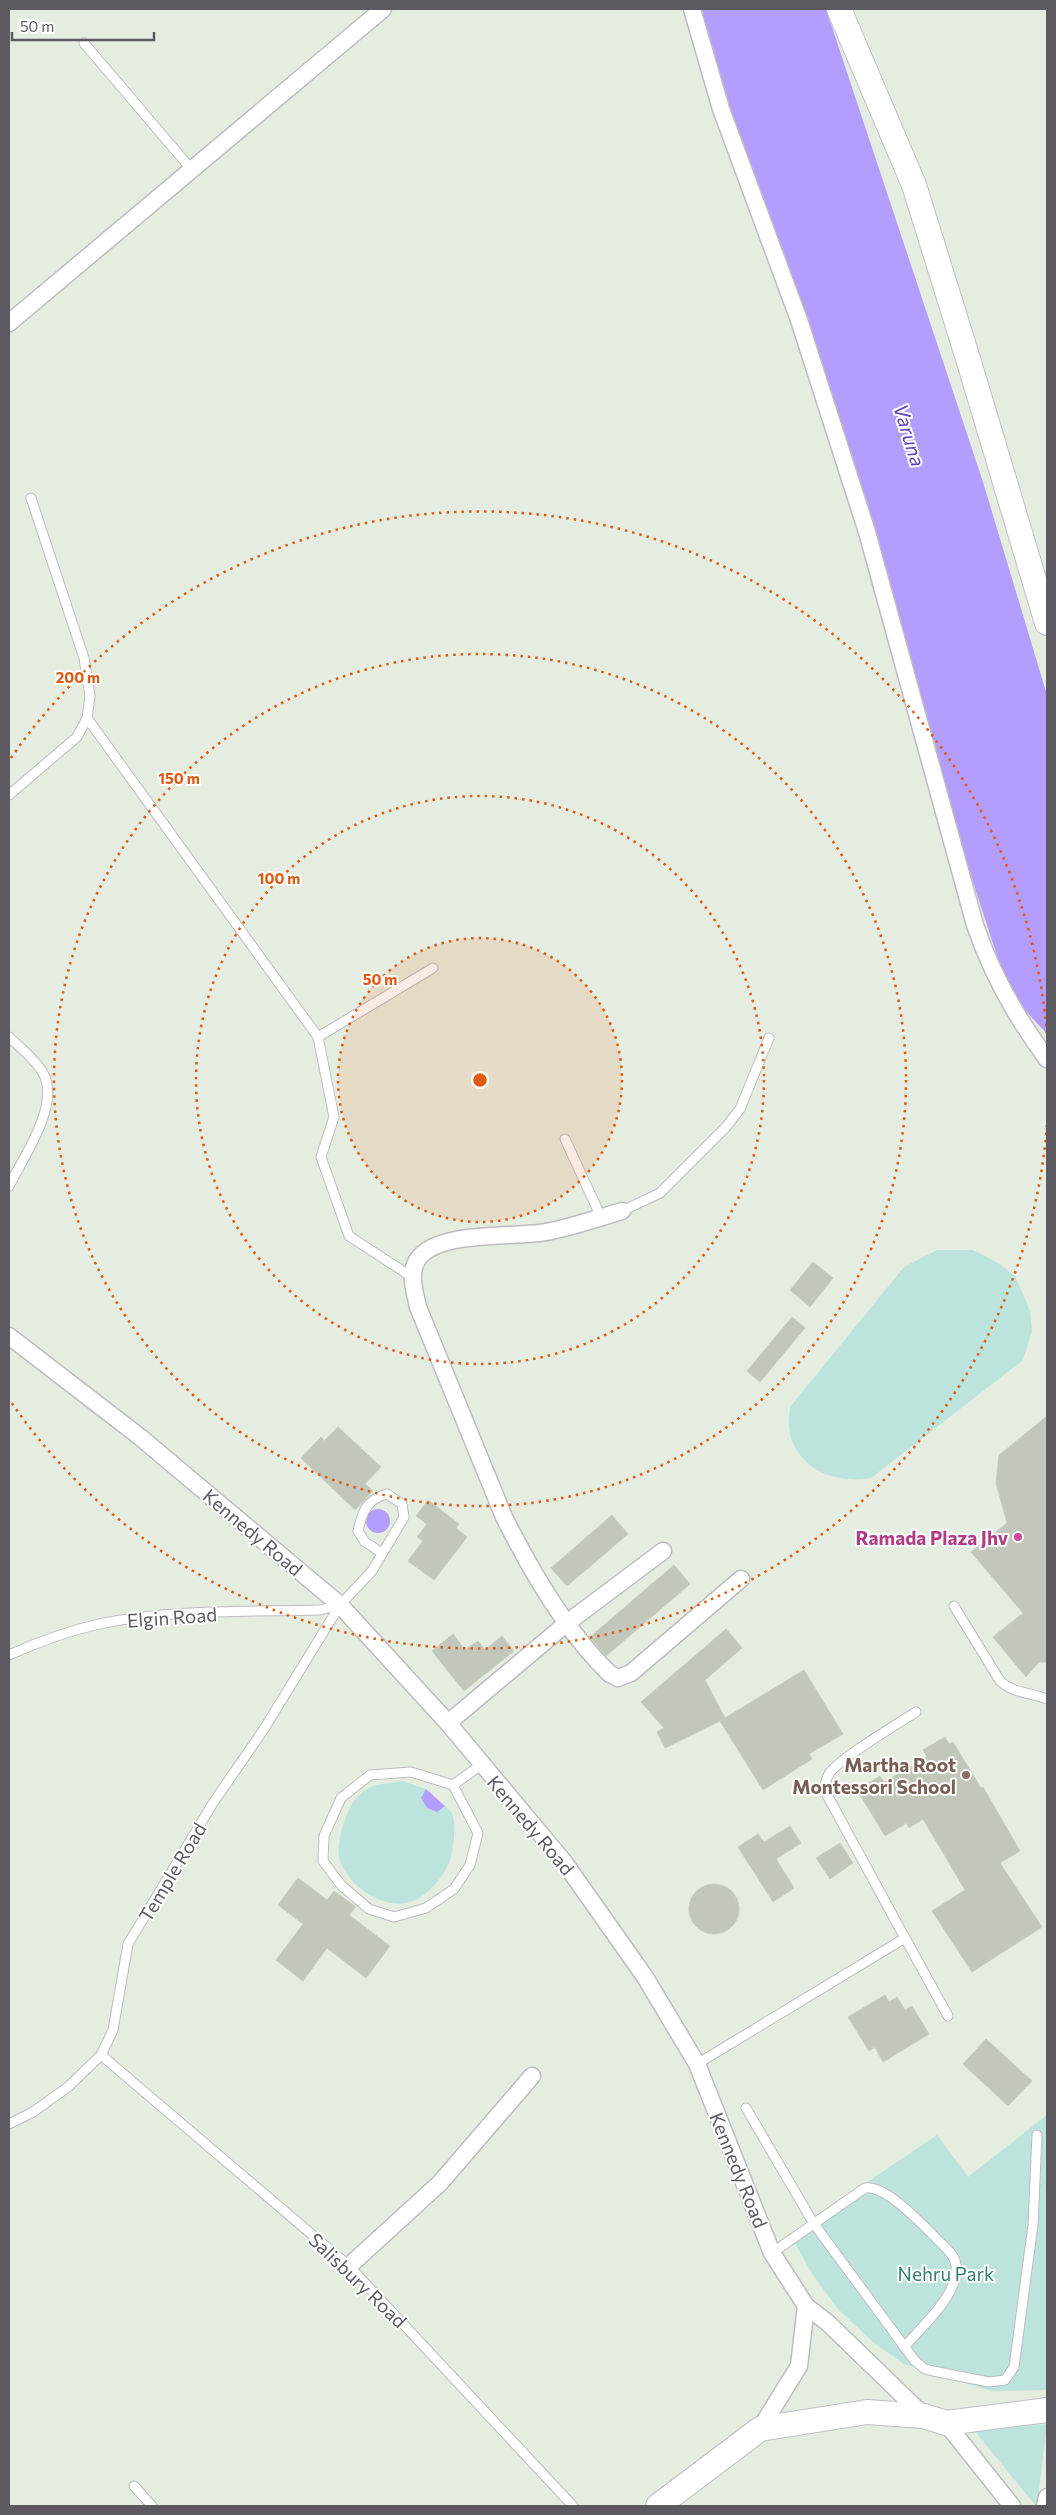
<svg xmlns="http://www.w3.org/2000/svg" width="1056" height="2515" font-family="Commissioner,sans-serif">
	<rect width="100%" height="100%" fill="#e5ece0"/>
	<g fill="#bce4dc">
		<path d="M937,1250H973L998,1263L1015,1276L1030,1311L1032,1331L1023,1360L871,1478C838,1483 803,1473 791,1438C788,1428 789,1417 790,1407L904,1267Z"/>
		<path d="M403,1781L426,1789L421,1799L437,1812L445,1806C447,1808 451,1811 452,1814C457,1824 453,1854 449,1863C441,1880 426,1899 406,1903C379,1908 345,1883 339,1857C337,1847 341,1830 345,1820C349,1807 356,1795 369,1788C378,1783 393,1783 403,1781Z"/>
		<polygon points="1047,2115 1047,2390 991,2391 904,2364 874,2343 838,2309 811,2272 790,2234 937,2135 968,2177"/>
		<polygon points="1047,2424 1037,2506 1036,2506 973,2429"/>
	</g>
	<g fill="#b39dff">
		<polygon points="701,9 826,9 983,482 1047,695 1047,1034 1009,993 765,240"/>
		<circle cx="378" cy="1521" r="12"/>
		<polygon points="426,1789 445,1806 437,1812 427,1808 421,1798"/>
	</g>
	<g fill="#c2c7bc" stroke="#c8d0be">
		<polygon points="813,1262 833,1278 810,1307 790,1290"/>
		<polygon points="792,1317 805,1328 760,1382 747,1371"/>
		<polygon points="1047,1416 1047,1662 1039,1662 1026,1677 993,1637 1023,1613 971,1552 1007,1523 996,1483 999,1455"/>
		<polygon points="338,1427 381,1467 365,1484 373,1491 355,1510 301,1458 321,1437 324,1441"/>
		<polygon points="428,1500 459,1524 456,1528 467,1537 434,1580 408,1561 423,1541 417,1537 427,1524 416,1516"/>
		<polygon points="612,1515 628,1534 567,1586 551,1568"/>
		<polygon points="674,1565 690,1584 606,1656 590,1637"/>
		<polygon points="726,1629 742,1648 705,1680 725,1718 804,1670 843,1734 809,1754 812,1759 763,1790 720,1721 724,1719 665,1748 657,1732 664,1728 641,1702"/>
		<polygon points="453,1634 465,1650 478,1641 485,1650 502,1636 514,1651 464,1691 432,1651"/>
		<polygon points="945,1737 949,1744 953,1742 981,1788 983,1787 1020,1851 1000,1863 1042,1927 972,1972 932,1911 965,1890 923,1819 909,1828 907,1823 885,1836 857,1790 880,1776 884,1782 927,1757 923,1750"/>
		<polygon points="790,1826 801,1843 776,1859 794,1888 773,1902 738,1847 758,1834 764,1842"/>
		<polygon points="840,1843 853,1863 830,1879 816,1858"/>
		<polygon points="298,1878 327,1900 334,1891 356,1907 349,1915 390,1946 366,1978 327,1948 303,1981 276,1960 303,1924 278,1905"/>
		<circle cx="714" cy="1909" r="25"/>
		<polygon points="885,1995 889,2002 897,1997 905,2010 912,2006 929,2034 883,2062 875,2047 869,2051 848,2017"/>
		<polygon points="986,2039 1032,2081 1008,2106 963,2064"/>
	</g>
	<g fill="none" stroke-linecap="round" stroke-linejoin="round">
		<g stroke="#bebbc2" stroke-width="11">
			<g id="lane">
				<polyline points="84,43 192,170"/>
				<polyline points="87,718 318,1037 334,1117 321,1157 349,1236 412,1277"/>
				<polyline points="9,795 77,737 87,718 90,696 84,658 31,498"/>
				<path d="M9,1037C20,1047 36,1060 43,1073C61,1104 23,1158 9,1186"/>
				<polyline points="318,1037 433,968"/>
				<polyline points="565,1139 601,1217"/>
				<polyline points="622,1211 660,1193 726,1127 740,1109 769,1038"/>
				<path d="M954,1606L1000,1681C1014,1694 1030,1692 1047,1699"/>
				<path d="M9,1655C38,1642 68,1631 99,1624C171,1609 247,1612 320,1610L340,1605"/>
				<polyline points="453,1785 478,1833 470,1865 454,1889 426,1908 394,1917 369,1909 341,1885 323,1861 324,1836 341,1798 370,1775 411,1772 453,1785 481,1765"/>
				<path d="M905,1938L826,1793C825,1785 825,1781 829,1774C837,1760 899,1723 916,1712"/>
				<polyline points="101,2055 349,2266 573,2506"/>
				<polyline points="697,2064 905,1938 948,2016"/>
				<polyline points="746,2108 814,2224 915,2361 925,2369 933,2371 989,2382 1005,2380 1014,2367 1033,2225 1037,2135"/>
				<path d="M9,2124L33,2112L68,2087L101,2055L113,2030L128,1944L213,1803L264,1729L340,1605L372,1571L404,1517L402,1504L387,1494C367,1499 362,1512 358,1531L365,1542L382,1553"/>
				<path d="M772,2253L865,2188C888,2185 927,2230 943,2245C949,2251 955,2257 956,2265C960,2293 922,2327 904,2347"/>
				<polyline points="134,2486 152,2506"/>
			</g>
		</g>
		<g stroke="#bebbc2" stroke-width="19">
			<g id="street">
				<path d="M692,9L721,109L799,320L867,532L975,925C992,975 1015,1016 1047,1059"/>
				<polyline points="9,323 383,9"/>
				<path d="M622,1211C598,1218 575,1226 551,1231C518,1239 439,1229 418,1259C408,1273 415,1292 418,1307L504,1517C531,1571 567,1633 610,1674L618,1678L631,1673L741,1579"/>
				<polyline points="9,1336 140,1437 340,1605 448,1723 564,1862 645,1977 697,2064 772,2253 806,2306 828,2323 924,2416"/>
				<polyline points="448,1723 567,1623 663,1551"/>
				<polyline points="349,2266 440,2183 532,2076"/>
				<polyline points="946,2423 1012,2506"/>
				<polyline points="760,2429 799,2366 806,2306"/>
				<polyline points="1045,2506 1047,2497"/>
			</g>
		</g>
		<g stroke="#c1bdc6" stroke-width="26">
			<g id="secondary">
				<polyline points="839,9 914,185 969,362 1047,623"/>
				<polyline points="658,2506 760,2429 867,2412 924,2416 946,2423 1047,2410"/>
			</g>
		</g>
		<use href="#lane" stroke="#fff" stroke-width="9"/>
		<use href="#street" stroke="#fff" stroke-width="16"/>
		<use href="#secondary" stroke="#fff" stroke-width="24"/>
	</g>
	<circle cx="480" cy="1080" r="142" fill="#e15910" fill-opacity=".12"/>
	<g fill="none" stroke="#e15910" stroke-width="2.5" stroke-dasharray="2.5 5">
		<circle cx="480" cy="1080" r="142"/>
		<circle cx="480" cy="1080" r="284"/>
		<circle cx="480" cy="1080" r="426"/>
		<path d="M1047 1125A569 569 0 0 1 11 1402M11 758A569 569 0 0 1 1047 1035"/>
	</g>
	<circle fill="#d1479c" stroke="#fff" stroke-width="2" cx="1018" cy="1537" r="5"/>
	<circle fill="#8d6e63" stroke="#fff" stroke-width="2" cx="966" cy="1775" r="5"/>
	<g text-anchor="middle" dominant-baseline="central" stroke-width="4" stroke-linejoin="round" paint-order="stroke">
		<g font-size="19" fill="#5c5961" stroke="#fff">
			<text transform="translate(253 1532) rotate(40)">Kennedy Road</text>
			<text transform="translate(172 1617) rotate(-4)">Elgin Road</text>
			<text transform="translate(531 1825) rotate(50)">Kennedy Road</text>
			<text transform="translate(172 1872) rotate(-59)">Temple Road</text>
			<text transform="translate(739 2170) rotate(68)">Kennedy Road</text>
			<text transform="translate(358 2280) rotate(44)">Salisbury Road</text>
		</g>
		<g font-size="19" font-weight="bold" fill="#b23c85" stroke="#fff" text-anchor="end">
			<text x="1008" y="1537">Ramada Plaza Jhv</text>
		</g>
		<g font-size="19" font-weight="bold" fill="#785e54" stroke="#fff" text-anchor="end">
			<text x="956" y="1764">Martha Root<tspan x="956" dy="22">Montessori School</tspan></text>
		</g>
		<g font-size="19" fill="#327e72" stroke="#fff">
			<text x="946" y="2273">Nehru Park</text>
		</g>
		<g font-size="20" font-style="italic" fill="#6740c2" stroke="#fff">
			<text transform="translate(910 435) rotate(73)">Varuna</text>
		</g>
	</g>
	<circle cx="480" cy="1080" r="8" fill="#e15910" stroke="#fff" stroke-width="2.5"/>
	<g font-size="15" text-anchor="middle" font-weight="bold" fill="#e15910" stroke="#fff" stroke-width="4" stroke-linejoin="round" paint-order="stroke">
		<text x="78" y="683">200 m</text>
		<text x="179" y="784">150 m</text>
		<text x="279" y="884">100 m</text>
		<text x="380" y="985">50 m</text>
	</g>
	<rect width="1056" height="2515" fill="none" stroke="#5c5961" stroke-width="20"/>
	<path d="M12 32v8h142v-8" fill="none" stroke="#5c5961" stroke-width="2.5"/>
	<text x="20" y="32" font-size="15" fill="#5c5961" stroke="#ffffff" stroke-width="4" paint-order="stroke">50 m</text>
</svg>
